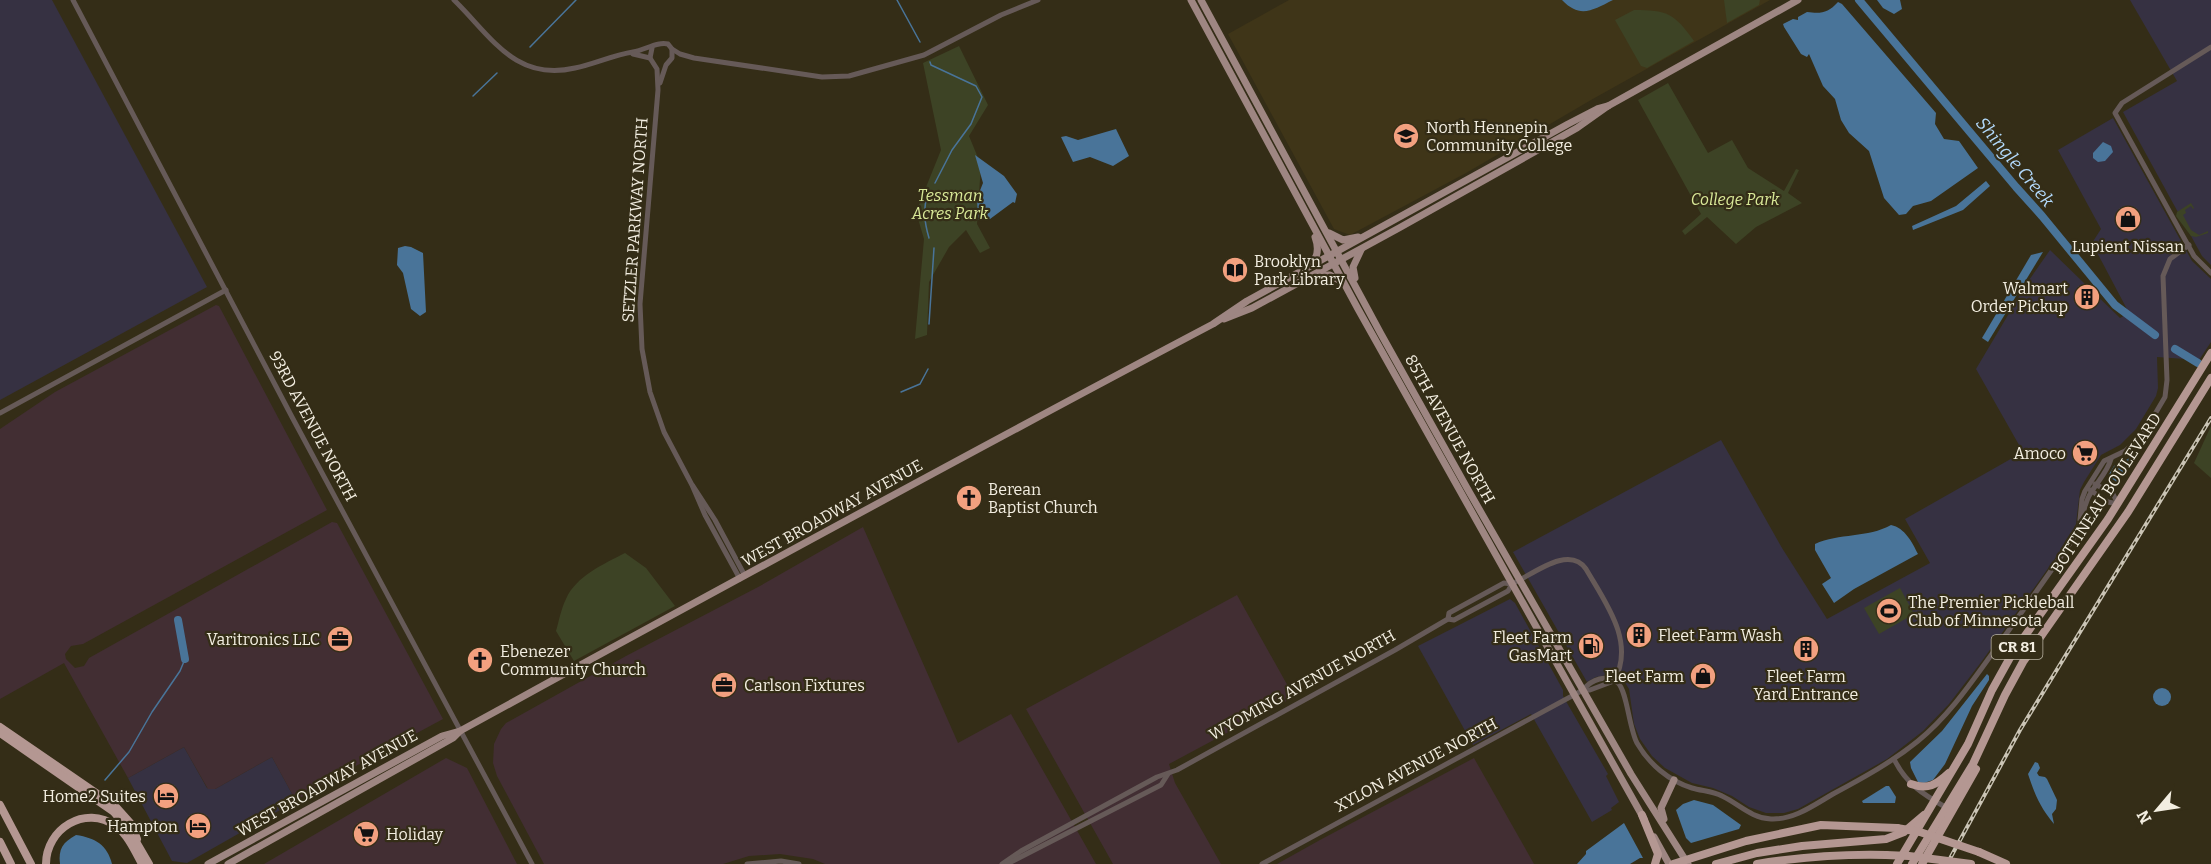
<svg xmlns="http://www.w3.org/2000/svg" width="2211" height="864" font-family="Bitter,serif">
	<rect width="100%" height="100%" fill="#342d17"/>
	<g fill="#363142">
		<polygon points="0,0 52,0 207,287 0,400"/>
		<polygon points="2130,0 2211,0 2211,265 2202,256 2123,112 2177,81"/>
		<polygon points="2113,118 2192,261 2211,279 2211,342 2199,360 2157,357 2158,388 2156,396 2136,429 2120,445 2101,455 2084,482 2080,490 2076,524 2069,539 1982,661 1949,704 1923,731 1887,759 1798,809 1784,813 1766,813 1749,807 1732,796 1713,788 1692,783 1665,768 1652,756 1640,739 1634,724 1629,689 1624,681 1613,674 1596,677 1587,682 1513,552 1721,440 1782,548 1827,619 1930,563 1905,519 2023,452 1976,369 2027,283 2050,250 2120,318 2129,313 2092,243 2101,229 2058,150"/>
		<polygon points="1510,599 1515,603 1563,690 1563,696 1608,774 1606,776 1619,802 1611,808 1612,810 1592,822 1531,714 1473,745 1418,646"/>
		<polygon points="184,747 207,788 215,789 272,757 296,801 187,863 172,861 128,778"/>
	</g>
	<g fill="#422e33">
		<polygon points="216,305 219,306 327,510 83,644 71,646 65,654 66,659 75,668 84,666 89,658 332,522 337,523 443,719 315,788 296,801 272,757 215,789 208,789 184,747 128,778 64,663 0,699 0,429 55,392"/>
		<polygon points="863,527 958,743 1011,714 1096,864 825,864 813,859 780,854 749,856 723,864 544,864 497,776 493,763 494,744 501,729 506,723 626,656 760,586"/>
		<polygon points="1237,595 1294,697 1169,764 1175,783 1221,864 1113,864 1026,709"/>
		<polygon points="446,758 467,768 517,864 264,864"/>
		<polygon points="1474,758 1534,864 1277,864 1320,840"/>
	</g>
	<polygon fill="#3f3518" points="1289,0 1770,0 1591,100 1466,173 1350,235 1334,229 1228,34"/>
	<g fill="#3d4325">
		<polygon points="1724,0 1760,0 1759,5 1727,23"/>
		<path d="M1634,10C1667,10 1674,13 1694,41L1647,68L1641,66L1615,20Z"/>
		<polygon points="959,46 988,105 969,136 981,165 977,224 990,248 980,253 966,230 949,247 929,282 927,335 915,339 924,239 916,212 941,150 923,63"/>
		<polygon points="1668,83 1708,153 1732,140 1748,168 1784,191 1796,169 1799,170 1788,193 1802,203 1756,227 1736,244 1707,217 1685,235 1682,231 1701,214 1638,100"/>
		<polygon points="2191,203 2194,208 2193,209 2191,206 2185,210 2186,213 2183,215 2191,230 2199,235 2208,231 2208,233 2196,237 2191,236 2176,216 2177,212"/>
		<polygon points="2211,426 2211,478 2194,463"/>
		<path d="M625,553L646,568L675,606L574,661L556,631C559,621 561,609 566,599C576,576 604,564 625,553Z"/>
		<polygon points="1900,588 1914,614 1879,634 1864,608"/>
	</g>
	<g fill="#497499">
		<path d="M1562,0H1613C1593,10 1580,19 1562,0Z"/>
		<polygon points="1877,0 1900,0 1902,9 1894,14 1883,8"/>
		<path d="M1838,2L1842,4L1936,113L1935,124L1944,139L1959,141L1978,168L1931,201L1913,206L1906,214L1899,215L1884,198L1869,151L1849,133L1841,120L1835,99L1823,86L1809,54L1807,57L1801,54L1784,27L1783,24L1793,19L1798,20V17L1807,12C1821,14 1828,13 1838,2Z"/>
		<polygon points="1116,129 1129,156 1113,166 1090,157 1073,162 1061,137 1066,136 1078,140"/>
		<polygon points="2103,142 2111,146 2113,152 2105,161 2098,162 2093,158 2093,153"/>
		<polygon points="975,155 1004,176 1017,194 1015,203 1013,202 990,219 978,220 977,198 983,183"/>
		<polygon points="1986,181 1990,186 1963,210 1913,230 1912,226 1956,206"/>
		<polygon points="405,246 411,247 423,253 426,312 420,316 411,309 403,273 397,265 398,248"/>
		<polygon points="2043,252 1988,342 1982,338 2031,255"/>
		<polygon points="2132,457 2135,458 2117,482 2108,476 2114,466"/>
		<path d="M1891,525C1905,528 1912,542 1918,554L1854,589L1834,603L1822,584L1831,578L1815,550V544C1839,533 1868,538 1891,525Z"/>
		<polygon points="1987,674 1989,676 1989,680 1972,706 1945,764 1933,780 1924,783 1918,782 1911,768 1910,762 1942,731"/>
		<circle cx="2162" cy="697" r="9"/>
		<path d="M2035,762L2038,763L2040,768L2037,773L2039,776L2045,777L2047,779L2057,800L2056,809L2052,814L2054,824C2040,807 2035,795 2028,774Z"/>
		<polygon points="1886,786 1889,786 1896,797 1895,803 1863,803 1862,801"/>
		<polygon points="1694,800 1713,805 1741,825 1739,829 1691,843 1686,838 1676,810 1683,804"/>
		<polygon points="1624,823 1643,858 1640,858 1630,864 1577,864 1586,854 1586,851"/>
		<path d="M76,835C96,838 107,845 112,864H60C58,849 63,842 76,835Z"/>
	</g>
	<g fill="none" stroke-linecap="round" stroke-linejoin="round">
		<g stroke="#497499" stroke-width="1.5">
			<polyline points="897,0 920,42"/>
			<polyline points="530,47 576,0"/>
			<polyline points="930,62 931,65 976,86 982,97 971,124 952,150 935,183"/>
			<polyline points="473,96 497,73"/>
			<path d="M928,192C923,209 924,221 929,238"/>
			<polyline points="929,324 934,248"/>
			<polyline points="901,392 920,384 928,369"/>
			<polyline points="105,780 129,752 152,712 180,671 185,659"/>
		</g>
		<g stroke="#497499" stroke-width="8">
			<polyline points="1859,0 2016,187 2042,216 2115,305 2155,335"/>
			<polyline points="2175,349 2198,363"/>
			<polyline points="178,620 185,659"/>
		</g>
		<g stroke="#665a58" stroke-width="5">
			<polyline points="73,0 292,417 532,864"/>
			<path d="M454,0C491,36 515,82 575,68C595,64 613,55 633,52C645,50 658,41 668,44L672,49V58L666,65L660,83"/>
			<polyline points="2211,47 2122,103 2115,113 2194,256 2211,273"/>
			<polyline points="652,48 650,58 657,69 658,90 640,304 642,349 650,392 664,432 692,485 705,515 740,579"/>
			<polyline points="672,49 680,54 694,58 822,77 849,76 924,55 1001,15 1038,0"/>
			<polyline points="633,54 650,58"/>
			<polyline points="0,413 226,290"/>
			<polyline points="2095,484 2113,494 2118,504"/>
			<polyline points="693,486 715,520 745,576"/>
			<polyline points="2090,490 2108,502 2118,504"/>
			<polyline points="2080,520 2082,499 2085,491 2104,461 2125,451 2142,436 2165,397 2167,380 2163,276 2170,259 2189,245"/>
			<path d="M1448,619L1454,620L1508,591L1512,584C1532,575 1569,544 1586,569C1605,602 1636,642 1614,681"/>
			<polyline points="1583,690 1590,690 1614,681"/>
			<path d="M1894,759C1906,784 1924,795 1947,808"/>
			<polyline points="747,864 781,861 799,864"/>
			<polyline points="1002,864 1021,851 1157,777 1177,770 1395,650 1448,619 1449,613 1504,583 1512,584"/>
			<polyline points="1007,864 1161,785 1168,774"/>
			<path d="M1262,864L1583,690C1592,679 1606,674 1618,683C1627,691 1629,728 1637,743C1649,764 1669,781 1692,788C1702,791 1713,791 1722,796C1739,804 1751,818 1771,819C1794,820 1814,805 1833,794C1863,778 1892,762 1918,741C1950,715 1973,680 1997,647C2023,610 2050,573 2075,536C2082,523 2083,508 2089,496C2096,483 2107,473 2111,459"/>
		</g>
		<g stroke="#9e8682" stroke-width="7">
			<polyline points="1191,0 1358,309 1644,819"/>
			<polyline points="1201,0 1381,334 1467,488 1631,774 1688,864"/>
			<polyline points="1329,233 1343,240 1358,237"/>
			<path d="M1310,265C1318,258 1319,248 1315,237"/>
			<polyline points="1317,275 1330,275 1342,282"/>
			<polyline points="1355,278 1353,267 1361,250"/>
			<polyline points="1224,319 1252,308 1399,228 1577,128 1608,106 1798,0"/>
			<polyline points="1664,819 1661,808 1674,780"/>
			<polyline points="1654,837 1669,864"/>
			<polyline points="208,864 442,736 460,731"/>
			<path d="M228,864L453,738L460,731C710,594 961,457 1213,324L1247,301L1568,124L1597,109L1608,106"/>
		</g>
		<g stroke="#b49792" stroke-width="8">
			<polyline points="0,727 115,806 132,825 137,839"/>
			<polyline points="0,733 114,812 128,828 149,864"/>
			<path d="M1911,784C1928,790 1936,785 1949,773"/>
			<polyline points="0,805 31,864"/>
			<polyline points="1642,815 1658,854 1655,864"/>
			<polyline points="0,842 11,864"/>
			<polyline points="1979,852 2006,864"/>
			<path d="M46,864C46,829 85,804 116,826C128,835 135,851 142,864"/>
			<polyline points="1673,864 1746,841 1821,825 1897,828"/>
			<polyline points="1716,864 1757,853 1802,846 1886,839 1904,832 1924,815"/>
			<path d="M1757,864C1800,857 1842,854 1886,855"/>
			<polyline points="1897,864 1968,744 1992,690 2012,654 2108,519 2211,353"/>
			<polyline points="1912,864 1973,764 2005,695 2023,662 2128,512 2211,378"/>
			<polyline points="1922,864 1976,769"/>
		</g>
		<g stroke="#cac4b5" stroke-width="4">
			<polyline id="rail" points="1947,864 2020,730 2211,418"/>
		</g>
		<use href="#rail" stroke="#342d17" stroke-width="1.5" stroke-dasharray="4.5" stroke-linecap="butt"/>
		<g stroke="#b49792" stroke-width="8">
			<polyline points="1897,828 1920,832 1979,852"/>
			<polyline points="1886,855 1909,856 1971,864"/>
		</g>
	</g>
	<defs>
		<g id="university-disc" transform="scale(1.35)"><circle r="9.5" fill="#f2a07f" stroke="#342d17"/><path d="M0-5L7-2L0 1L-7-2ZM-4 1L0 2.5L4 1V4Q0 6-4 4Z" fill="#111"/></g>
		<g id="shop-disc" transform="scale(1.35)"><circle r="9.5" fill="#f2a07f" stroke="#342d17"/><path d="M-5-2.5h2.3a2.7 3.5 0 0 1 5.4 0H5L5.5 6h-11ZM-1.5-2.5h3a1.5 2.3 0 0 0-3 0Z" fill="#111"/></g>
		<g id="library-disc" transform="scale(1.35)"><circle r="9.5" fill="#f2a07f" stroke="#342d17"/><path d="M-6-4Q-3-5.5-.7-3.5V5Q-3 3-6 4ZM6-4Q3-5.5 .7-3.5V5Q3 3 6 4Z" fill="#111"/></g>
		<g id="building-disc" transform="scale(1.35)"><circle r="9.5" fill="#f2a07f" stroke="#342d17"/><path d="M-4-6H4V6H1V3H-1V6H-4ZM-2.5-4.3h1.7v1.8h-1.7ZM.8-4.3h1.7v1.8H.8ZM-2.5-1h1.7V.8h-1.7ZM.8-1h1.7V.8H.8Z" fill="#111"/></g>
		<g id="supermarket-disc" transform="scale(1.35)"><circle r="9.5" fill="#f2a07f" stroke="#342d17"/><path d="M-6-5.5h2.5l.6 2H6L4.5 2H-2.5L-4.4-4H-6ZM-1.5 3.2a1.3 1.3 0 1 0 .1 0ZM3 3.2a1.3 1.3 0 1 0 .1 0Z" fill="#111"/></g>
		<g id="church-disc" transform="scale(1.35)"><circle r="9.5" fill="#f2a07f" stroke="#342d17"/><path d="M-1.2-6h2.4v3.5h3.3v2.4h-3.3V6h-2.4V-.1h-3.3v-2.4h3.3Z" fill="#111"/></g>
		<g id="stadium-disc" transform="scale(1.35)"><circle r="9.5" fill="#f2a07f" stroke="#342d17"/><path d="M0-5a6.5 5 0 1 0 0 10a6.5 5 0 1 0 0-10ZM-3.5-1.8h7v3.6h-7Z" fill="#111"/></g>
		<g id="office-disc" transform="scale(1.35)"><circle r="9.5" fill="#f2a07f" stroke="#342d17"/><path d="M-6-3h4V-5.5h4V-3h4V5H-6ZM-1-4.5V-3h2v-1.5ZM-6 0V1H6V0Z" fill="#111"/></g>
		<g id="fuel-disc" transform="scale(1.35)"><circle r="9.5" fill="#f2a07f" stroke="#342d17"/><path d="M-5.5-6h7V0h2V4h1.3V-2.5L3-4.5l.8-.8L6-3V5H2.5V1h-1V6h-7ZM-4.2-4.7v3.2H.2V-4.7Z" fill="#111"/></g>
		<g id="hotel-disc" transform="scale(1.35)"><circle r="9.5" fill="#f2a07f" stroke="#342d17"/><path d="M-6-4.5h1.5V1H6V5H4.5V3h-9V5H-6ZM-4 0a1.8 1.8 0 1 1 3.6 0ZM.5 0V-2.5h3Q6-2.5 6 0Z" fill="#111"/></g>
	</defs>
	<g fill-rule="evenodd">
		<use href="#university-disc" x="1406" y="136"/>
		<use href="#shop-disc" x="2128" y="219"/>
		<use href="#library-disc" x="1235" y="270"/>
		<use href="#building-disc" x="2087" y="297"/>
		<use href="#supermarket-disc" x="2085" y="453"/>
		<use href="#church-disc" x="969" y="498"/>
		<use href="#stadium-disc" x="1889" y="611"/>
		<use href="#building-disc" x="1639" y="635"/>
		<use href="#office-disc" x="340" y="639"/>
		<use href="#fuel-disc" x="1591" y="646"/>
		<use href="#building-disc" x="1806" y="649"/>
		<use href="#church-disc" x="480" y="660"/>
		<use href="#shop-disc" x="1703" y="676"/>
		<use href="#office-disc" x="724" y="685"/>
		<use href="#hotel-disc" x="166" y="796"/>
		<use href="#hotel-disc" x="198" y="826"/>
		<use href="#supermarket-disc" x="366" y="834"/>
	</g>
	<g text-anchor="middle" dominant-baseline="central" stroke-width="4.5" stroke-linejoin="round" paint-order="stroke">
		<rect fill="#342d17" stroke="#bab4a4" stroke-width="1.5" x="1991.5" y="635" width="51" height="24" rx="4.5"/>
		<g font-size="15" font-weight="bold" fill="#f3eee1">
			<text x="2017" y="647">CR 81</text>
		</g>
		<g font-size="16" fill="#f3eee1" stroke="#342d17" text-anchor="start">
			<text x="1426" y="127">North Hennepin<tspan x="1426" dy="18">Community College</tspan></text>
			<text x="2128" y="246" text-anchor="middle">Lupient Nissan</text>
			<text x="1254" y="261">Brooklyn<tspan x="1254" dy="18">Park Library</tspan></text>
			<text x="2068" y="288" text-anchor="end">Walmart<tspan x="2068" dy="18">Order Pickup</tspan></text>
			<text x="2066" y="453" text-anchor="end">Amoco</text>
			<text x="988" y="489">Berean<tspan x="988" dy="18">Baptist Church</tspan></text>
			<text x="1908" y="602">The Premier Pickleball<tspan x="1908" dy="18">Club of Minnesota</tspan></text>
			<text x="1658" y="635">Fleet Farm Wash</text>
			<text x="1572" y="637" text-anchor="end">Fleet Farm<tspan x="1572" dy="18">GasMart</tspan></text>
			<text x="320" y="639" text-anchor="end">Varitronics LLC</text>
			<text x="500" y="651">Ebenezer<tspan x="500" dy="18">Community Church</tspan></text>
			<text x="1684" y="676" text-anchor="end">Fleet Farm</text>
			<text x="1806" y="676" text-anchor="middle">Fleet Farm<tspan x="1806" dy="18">Yard Entrance</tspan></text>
			<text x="744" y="685">Carlson Fixtures</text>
			<text x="146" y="796" text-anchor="end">Home2 Suites</text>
			<text x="178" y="826" text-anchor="end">Hampton</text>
			<text x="386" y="834">Holiday</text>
		</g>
		<g font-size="16" font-style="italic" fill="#d9e998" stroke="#342d17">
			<text x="950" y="195">Tessman<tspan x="950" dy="18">Acres Park</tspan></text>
			<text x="1735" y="199">College Park</text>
		</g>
		<g font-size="16" fill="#f3eee1" stroke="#342d17">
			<text transform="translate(635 220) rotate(-86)">SETZLER PARKWAY NORTH</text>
			<text transform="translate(313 426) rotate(62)">93RD AVENUE NORTH</text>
			<text transform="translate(1450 429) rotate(61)">85TH AVENUE NORTH</text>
			<text transform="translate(2106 493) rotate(-57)">BOTTINEAU BOULEVARD</text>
			<text transform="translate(832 513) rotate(-29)">WEST BROADWAY AVENUE</text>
			<text transform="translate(1302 685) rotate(-29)">WYOMING AVENUE NORTH</text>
			<text transform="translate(1416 765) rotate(-28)">XYLON AVENUE NORTH</text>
			<text transform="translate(327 783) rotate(-29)">WEST BROADWAY AVENUE</text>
		</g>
		<g font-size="18" font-style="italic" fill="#b2d9fb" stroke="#342d17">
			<text transform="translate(2015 162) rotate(50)">Shingle Creek</text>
		</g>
	</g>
	<g transform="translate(2157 810) rotate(241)" stroke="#342d17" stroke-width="4.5" paint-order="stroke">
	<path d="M0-4.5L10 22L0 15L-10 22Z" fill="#f3eee1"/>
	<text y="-9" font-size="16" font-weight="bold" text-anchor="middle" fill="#f3eee1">N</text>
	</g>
</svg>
